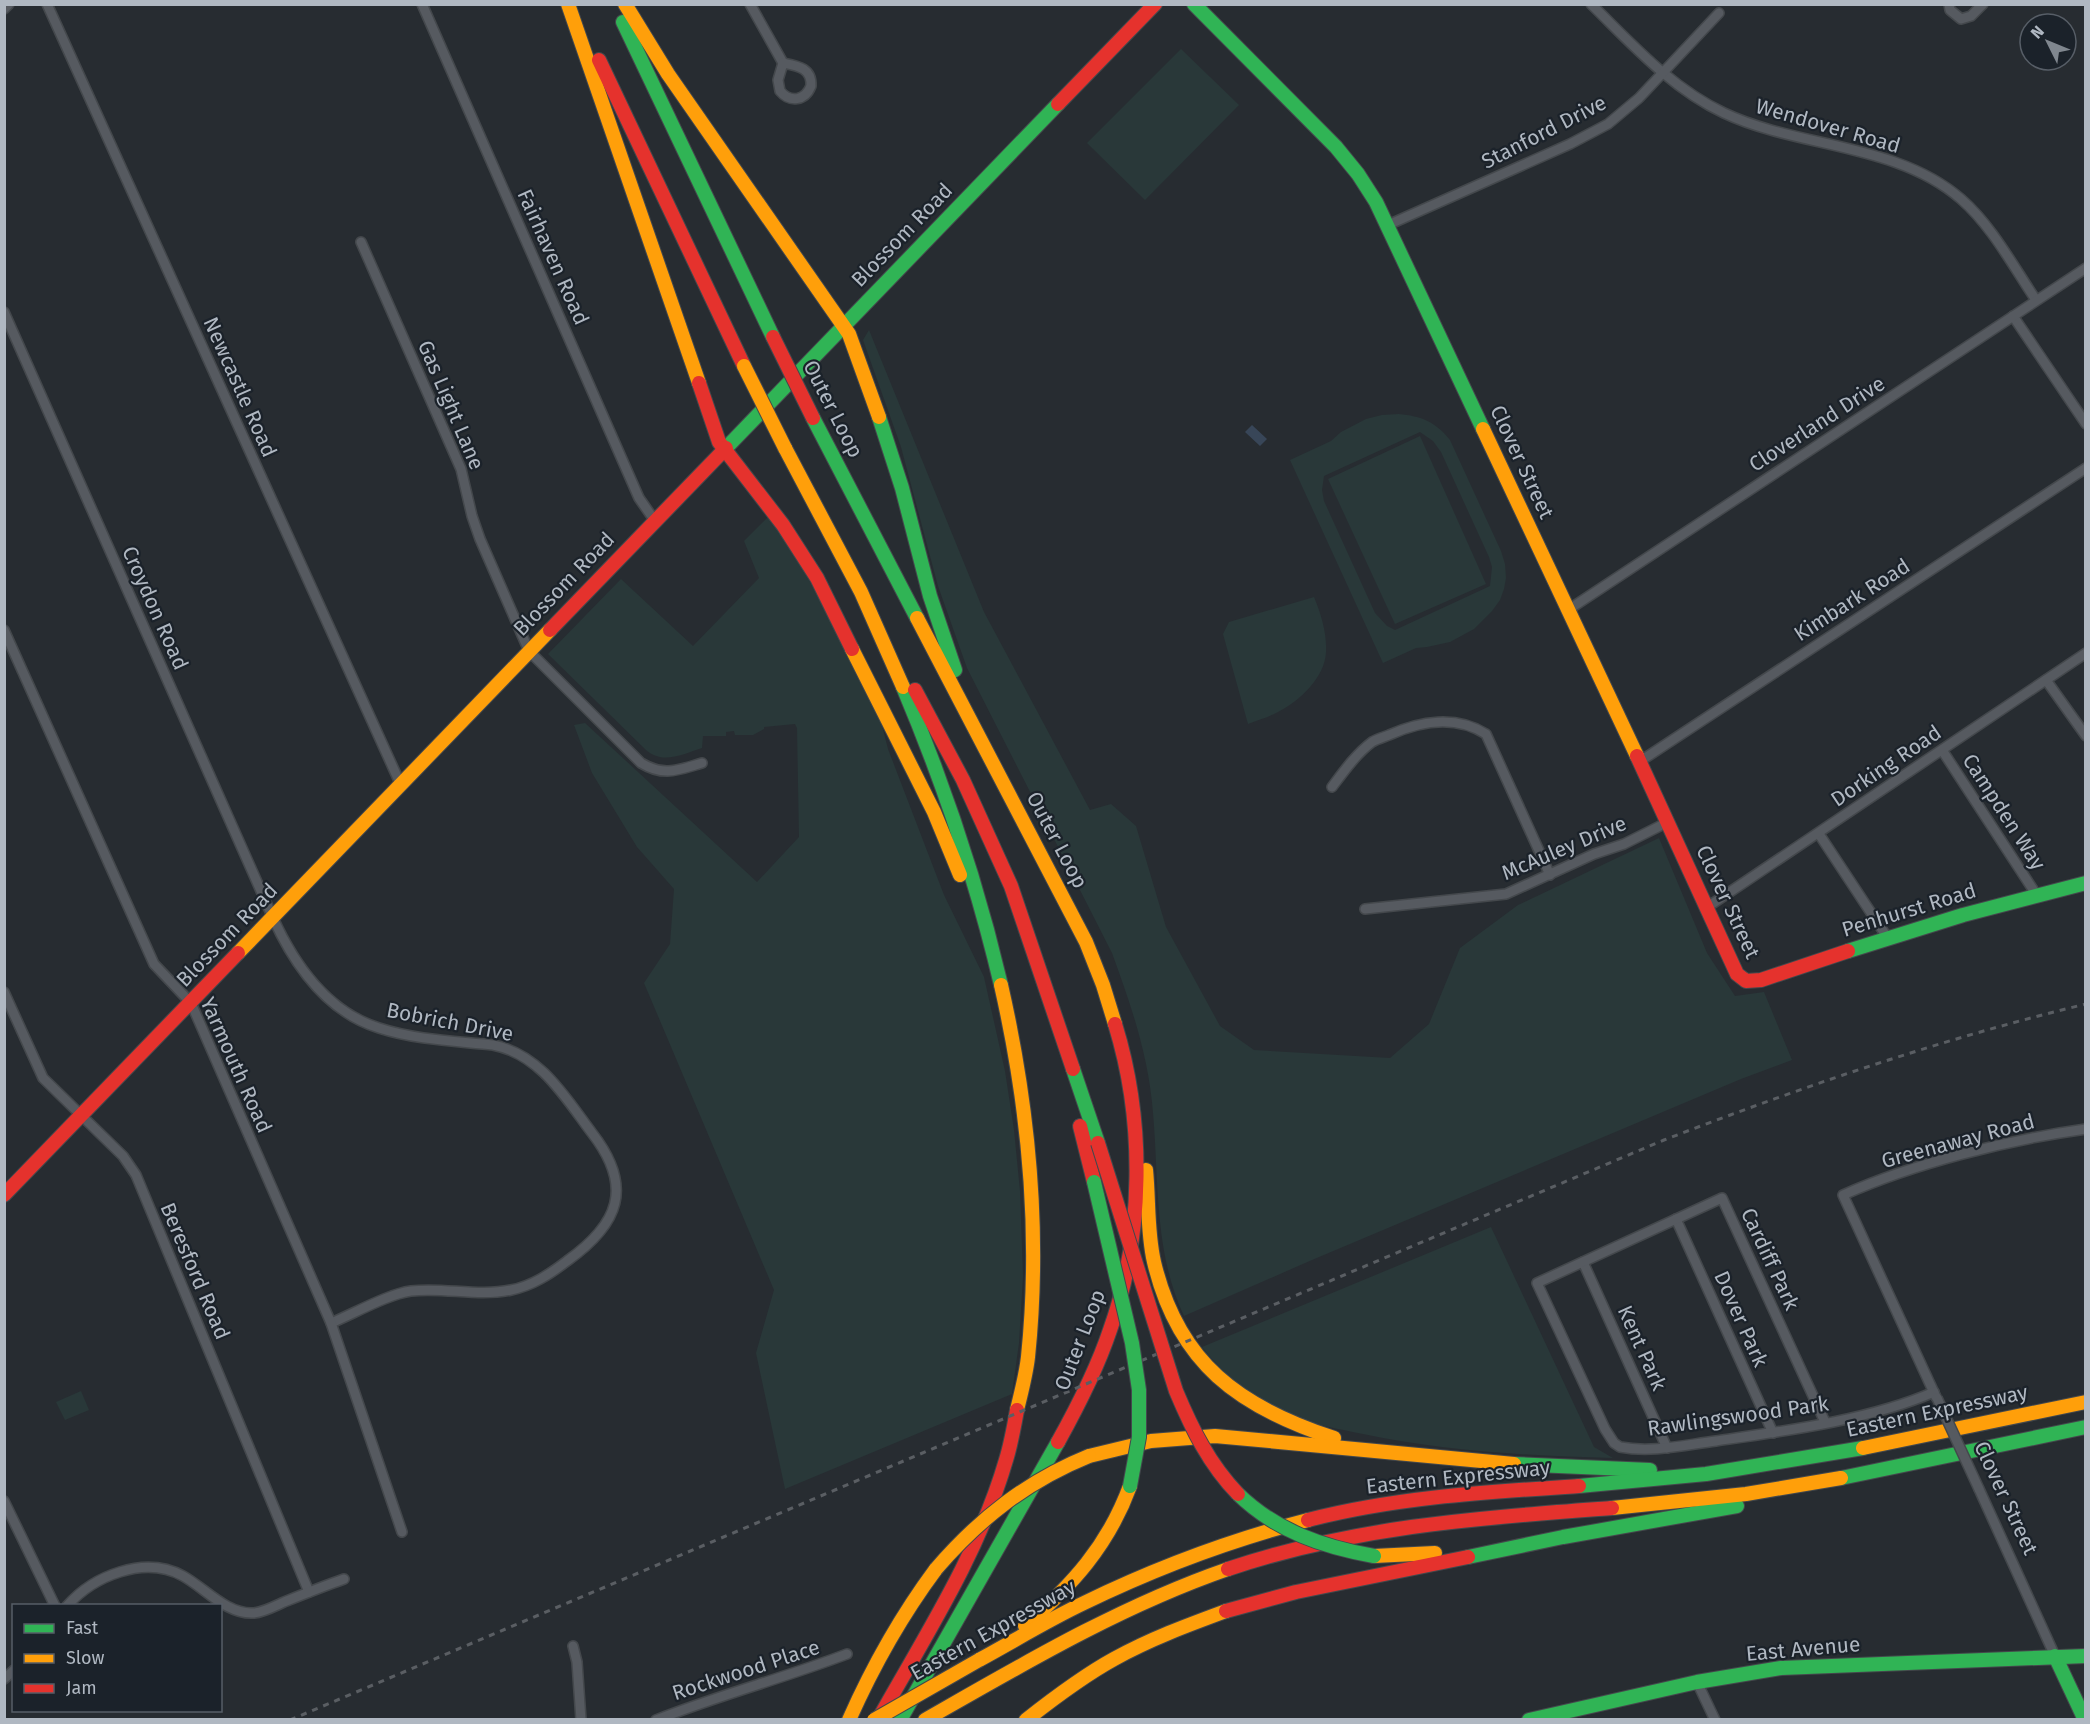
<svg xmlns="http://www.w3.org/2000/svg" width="2090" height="1724" font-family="'Fira Sans',sans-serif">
	<rect width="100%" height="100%" fill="#272c31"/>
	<g fill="#293839" fill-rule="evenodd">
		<polygon points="1181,49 1239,105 1145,200 1087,143"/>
		<path d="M869,330L984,612L1090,810L1111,804L1136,826L1166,927L1220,1026L1254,1050L1390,1058L1429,1024L1460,948L1518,905L1659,838L1707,953L1735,996L1764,992L1792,1060L1741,1079L1312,1260L1184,1316C1154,1252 1159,1182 1153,1113C1149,1057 1131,1005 1112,953L967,668L938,586L901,447L863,340Z"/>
		<path d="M1399,414C1421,416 1436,422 1450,440L1501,551L1505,564L1506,578L1504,589L1500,600L1492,611L1474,629L1450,642L1427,647L1416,648L1383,663L1290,460L1331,441L1341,432L1366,419L1382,415ZM1420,432L1433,441L1441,452L1489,557L1492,567L1490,586L1395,630L1387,626L1375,613L1324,501L1322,490L1324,476Z"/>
		<polygon points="1420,436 1486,584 1395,624 1328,479"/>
		<path d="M769,516L788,540L879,714L888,749L944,895L984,977L1005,1071L1014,1130L1020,1191L1023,1276L1019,1343L1012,1394L785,1489L756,1353L774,1290L644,983L670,944L674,889L637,847L592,773L574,725L585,723L757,882L799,837L797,728L795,724L764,727V729L753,735H735L734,731L726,732V736H703L702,748C683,754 663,765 646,750L548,654L621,579L693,646L759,578L744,541Z"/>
		<path d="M1314,597C1321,614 1327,633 1326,652C1325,677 1300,701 1278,712C1269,717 1258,720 1248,724L1223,634L1229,622Z"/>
		<path d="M1491,1227L1594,1447L1613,1458C1529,1456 1445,1451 1363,1434C1339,1429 1314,1425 1292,1416C1257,1402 1225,1377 1202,1347Z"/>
		<polygon points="81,1391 89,1410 65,1420 56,1402"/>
	</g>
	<polygon fill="#384658" points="1252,425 1267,439 1260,446 1245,432"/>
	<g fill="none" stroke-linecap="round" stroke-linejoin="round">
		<g stroke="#44484c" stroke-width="12">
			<g id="street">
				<polyline points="47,4 400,783"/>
				<polyline points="422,4 639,498 655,521"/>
				<polyline points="750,4 783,63"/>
				<path d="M1591,4C1632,44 1671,88 1724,113C1798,148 1897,143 1961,199C1992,226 2013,266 2036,300"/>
				<polyline points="1949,4 1950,10 1961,19 1971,16 1983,4"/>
				<polyline points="4,9 9,4"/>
				<path d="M783,63C798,66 812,68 811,86C805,101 790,103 780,91L778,80Z"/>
				<polyline points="1388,225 1570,144 1608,124 1639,98 1719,13"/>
				<path d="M361,242L461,469L472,516L480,539L529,651L641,763C664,777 678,770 702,763"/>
				<path d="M4,312L273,918C294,964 327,1012 379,1028C416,1040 455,1041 493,1045C540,1054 565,1097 592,1133C634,1187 619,1224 567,1261C550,1274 532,1286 511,1290C478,1297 444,1287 411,1291C388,1294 353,1314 331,1323"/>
				<polyline points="2013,316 2086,424"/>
				<polyline points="1568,610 2086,268"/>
				<polyline points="4,630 154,964 191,1003 331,1323 402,1532"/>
				<polyline points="2046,680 2086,736"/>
				<polyline points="1942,750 2036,894"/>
				<polyline points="1639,762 2086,468"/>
				<path d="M1332,787C1344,771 1356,754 1372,742C1377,739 1384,737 1389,735C1420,721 1456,715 1486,734L1550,875"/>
				<polyline points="1819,834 1887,937"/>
				<polyline points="1706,908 2086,653"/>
				<polyline points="1365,909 1506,894 1594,854 1624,844 1668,822"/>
				<polyline points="4,992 43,1078 123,1156 136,1175 309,1592"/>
				<polyline points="1676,1219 1773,1433"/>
				<polyline points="1583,1262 1667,1448"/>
				<path d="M1936,1397L1843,1195C1915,1163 2007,1140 2086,1129"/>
				<path d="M1825,1422L1722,1198L1537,1283L1605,1429L1614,1443L1620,1447C1652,1453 1684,1445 1716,1441C1785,1431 1870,1420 1934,1392"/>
				<polyline points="1979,1489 2055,1656"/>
				<polyline points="4,1501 55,1606"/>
				<path d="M67,1606C93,1576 144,1555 183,1576C205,1588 227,1615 254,1613C264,1612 275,1606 284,1602C304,1594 324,1586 344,1579"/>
				<polyline points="573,1646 577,1662 581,1720"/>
				<polyline points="4,1679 14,1670"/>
				<polyline points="1697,1682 1715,1720"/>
				<path d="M656,1720C719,1695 784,1678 847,1654"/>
			</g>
		</g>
		<g stroke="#44484c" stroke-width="16">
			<g id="fast">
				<polyline points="1194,4 1336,147 1358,174 1376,202 1483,429"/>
				<polyline points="623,22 773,337"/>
				<polyline points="879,417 902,488 930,596 955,670"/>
				<polyline points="813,418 917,618"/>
				<polyline points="726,448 1058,104"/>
				<path d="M903,687C944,784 977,883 1001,985"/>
				<polyline points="1848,951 1963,915 2086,883"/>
				<polyline points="1073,1069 1098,1143"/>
				<polyline points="1514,1464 1650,1470"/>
				<polyline points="1841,1478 2086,1427"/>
				<polyline points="1579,1486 1706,1474 1863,1448"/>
				<polyline points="1468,1557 1563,1537 1737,1506"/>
				<polyline points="2055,1656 2085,1720"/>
				<polyline points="900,1720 1058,1442"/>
				<polyline points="1529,1720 1697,1682 1781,1668 2086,1656"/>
			</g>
		</g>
		<g stroke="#44484c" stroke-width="16">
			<g id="slow">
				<polyline points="568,4 699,383"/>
				<polyline points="625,4 668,74 849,334 879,417"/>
				<polyline points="1483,429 1637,756"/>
				<polyline points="785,448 861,592 903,687"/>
				<polyline points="917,618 1086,942 1103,985 1115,1024"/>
				<polyline points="852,649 934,812 960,875"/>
				<polyline points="238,953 550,630"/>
				<path d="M1001,985C1029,1108 1041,1231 1028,1357C1026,1375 1021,1393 1017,1410"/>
				<path d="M1146,1170C1149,1200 1147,1232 1154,1262C1178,1363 1239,1407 1334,1438"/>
				<polyline points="1863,1448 2086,1402"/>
				<polyline points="1089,1456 1151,1441 1215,1436 1514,1464"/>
				<polyline points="1612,1508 1746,1494 1841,1478"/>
				<polyline points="1374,1556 1435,1553"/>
				<path d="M1025,1626C1072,1585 1108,1546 1130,1486"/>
				<path d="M979,1660C1014,1641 1048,1620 1084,1603C1156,1568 1231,1540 1308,1520"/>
				<path d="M849,1720C873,1666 901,1616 936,1569"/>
				<path d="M925,1720C1023,1664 1121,1606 1228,1569"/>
				<path d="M1026,1720C1054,1698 1083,1676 1114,1659C1150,1639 1188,1625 1226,1611"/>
			</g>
		</g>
		<g stroke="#44484c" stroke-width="16">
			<g id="jam">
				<polyline points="599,60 744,366"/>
				<polyline points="1058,104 1155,4"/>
				<polyline points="699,383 719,442 783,525 817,578 852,649"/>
				<polyline points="550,630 726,448"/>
				<polyline points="915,690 963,780 1011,886 1073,1069"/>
				<polyline points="1637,756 1737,974 1746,981 1761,980 1848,951"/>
				<polyline points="1080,1126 1094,1182"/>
				<polyline points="4,1195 238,953"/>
				<path d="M1058,1442C1078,1406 1097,1369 1110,1330C1144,1235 1145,1121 1115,1024"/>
				<path d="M1308,1520C1397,1497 1488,1492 1579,1486"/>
				<path d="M1228,1569C1356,1526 1479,1518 1612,1508"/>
				<polyline points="1226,1611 1296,1592 1468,1557"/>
				<path d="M878,1720C925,1636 979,1553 1006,1460C1011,1444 1014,1427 1017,1410"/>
			</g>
		</g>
		<use href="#street" stroke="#565a60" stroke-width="9"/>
		<use href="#fast" stroke="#30b455" stroke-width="14"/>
		<use href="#slow" stroke="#ff9f0a" stroke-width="14"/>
		<use href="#jam" stroke="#e5322d" stroke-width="14"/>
		<path stroke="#5a5e63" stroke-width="3" stroke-dasharray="6 6" stroke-linecap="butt" d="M290,1720L1664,1140C1802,1087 1941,1039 2086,1004"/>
		<g stroke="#44484c" stroke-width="12" stroke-linecap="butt">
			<polyline id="street-bridge" points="1937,1398 1979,1489"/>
		</g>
		<g stroke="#43484d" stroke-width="16" stroke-linecap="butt">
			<g id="fast-bridge">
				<polyline points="1094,1182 1132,1343 1139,1390 1139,1437 1130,1486"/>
				<path d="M1238,1494C1276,1531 1323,1547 1374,1556"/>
			</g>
		</g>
		<g stroke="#43484d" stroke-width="16" stroke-linecap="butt">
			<g id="slow-bridge">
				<polyline points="744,366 785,448"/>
				<path d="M936,1569C979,1519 1027,1481 1089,1456"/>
				<polyline points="874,1720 979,1660"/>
			</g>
		</g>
		<g stroke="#43484d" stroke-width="16" stroke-linecap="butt">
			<g id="jam-bridge">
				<polyline points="773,337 813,418"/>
				<path d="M1098,1143L1176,1391C1192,1429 1209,1464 1238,1494"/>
			</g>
		</g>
		<use href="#street-bridge" stroke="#565a60" stroke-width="9"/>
		<use href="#fast-bridge" stroke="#30b455" stroke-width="14"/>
		<use href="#slow-bridge" stroke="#ff9f0a" stroke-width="14"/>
		<use href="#jam-bridge" stroke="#e5322d" stroke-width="14"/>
	</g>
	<g text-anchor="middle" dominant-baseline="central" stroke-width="4.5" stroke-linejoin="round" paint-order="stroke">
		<g font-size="21" fill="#b0b8c2" stroke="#1b222a">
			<text transform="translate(1828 126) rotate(16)">Wendover Road</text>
			<text transform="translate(1544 132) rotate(-27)">Stanford Drive</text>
			<text transform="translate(902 235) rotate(-46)">Blossom Road</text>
			<text transform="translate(553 257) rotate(66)">Fairhaven Road</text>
			<text transform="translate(240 387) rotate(66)">Newcastle Road</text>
			<text transform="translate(451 405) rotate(67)">Gas Light Lane</text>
			<text transform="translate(833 409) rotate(63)">Outer Loop</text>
			<text transform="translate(1817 424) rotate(-33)">Cloverland Drive</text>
			<text transform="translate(1522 462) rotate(65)">Clover Street</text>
			<text transform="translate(564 584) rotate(-46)">Blossom Road</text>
			<text transform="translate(1852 600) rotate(-33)">Kimbark Road</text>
			<text transform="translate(155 608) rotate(66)">Croydon Road</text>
			<text transform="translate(1886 766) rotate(-34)">Dorking Road</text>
			<text transform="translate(2004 812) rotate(57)">Campden Way</text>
			<text transform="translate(1057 840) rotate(62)">Outer Loop</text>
			<text transform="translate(1564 848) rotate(-23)">McAuley Drive</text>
			<text transform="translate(1728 902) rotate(65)">Clover Street</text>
			<text transform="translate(1909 910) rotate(-17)">Penhurst Road</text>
			<text transform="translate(227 935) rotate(-46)">Blossom Road</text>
			<text transform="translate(450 1022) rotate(11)">Bobrich Drive</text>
			<text transform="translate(236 1065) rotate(66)">Yarmouth Road</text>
			<text transform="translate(1958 1141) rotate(-15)">Greenaway Road</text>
			<text transform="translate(1770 1259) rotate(65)">Cardiff Park</text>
			<text transform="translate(195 1271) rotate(67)">Beresford Road</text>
			<text transform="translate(1741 1319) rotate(66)">Dover Park</text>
			<text transform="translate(1080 1340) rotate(-69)">Outer Loop</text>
			<text transform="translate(1642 1348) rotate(66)">Kent Park</text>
			<text transform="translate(1937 1411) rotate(-12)">Eastern Expressway</text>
			<text transform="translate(1738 1416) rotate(-8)">Rawlingswood Park</text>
			<text transform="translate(1458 1477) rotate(-6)">Eastern Expressway</text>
			<text transform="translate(2006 1498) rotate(65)">Clover Street</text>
			<text transform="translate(993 1630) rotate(-29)">Eastern Expressway</text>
			<text transform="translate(1803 1649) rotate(-5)">East Avenue</text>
			<text transform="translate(746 1670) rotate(-18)">Rockwood Place</text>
		</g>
	</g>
	<rect width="2090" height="1724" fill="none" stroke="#b0b8c2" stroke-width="12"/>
	<rect x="12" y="1604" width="210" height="108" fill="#1b222a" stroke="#575e67" stroke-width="1.5"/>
	<rect x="24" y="1624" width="30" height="9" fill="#30b455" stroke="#575e67" stroke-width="1.5"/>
	<text x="66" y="1634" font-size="18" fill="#b0b8c2">Fast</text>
	<rect x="24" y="1654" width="30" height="9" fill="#ff9f0a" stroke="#575e67" stroke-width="1.5"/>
	<text x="66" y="1664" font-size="18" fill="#b0b8c2">Slow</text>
	<rect x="24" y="1684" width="30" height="9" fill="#e5322d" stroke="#575e67" stroke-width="1.5"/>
	<text x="66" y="1694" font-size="18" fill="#b0b8c2">Jam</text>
	<g transform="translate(2048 42) rotate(313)"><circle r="28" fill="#1b222a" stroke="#575e67" stroke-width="1.5"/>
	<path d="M0-4.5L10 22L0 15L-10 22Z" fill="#80878f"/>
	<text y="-9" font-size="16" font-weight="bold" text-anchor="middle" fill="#b0b8c2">N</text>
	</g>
</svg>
